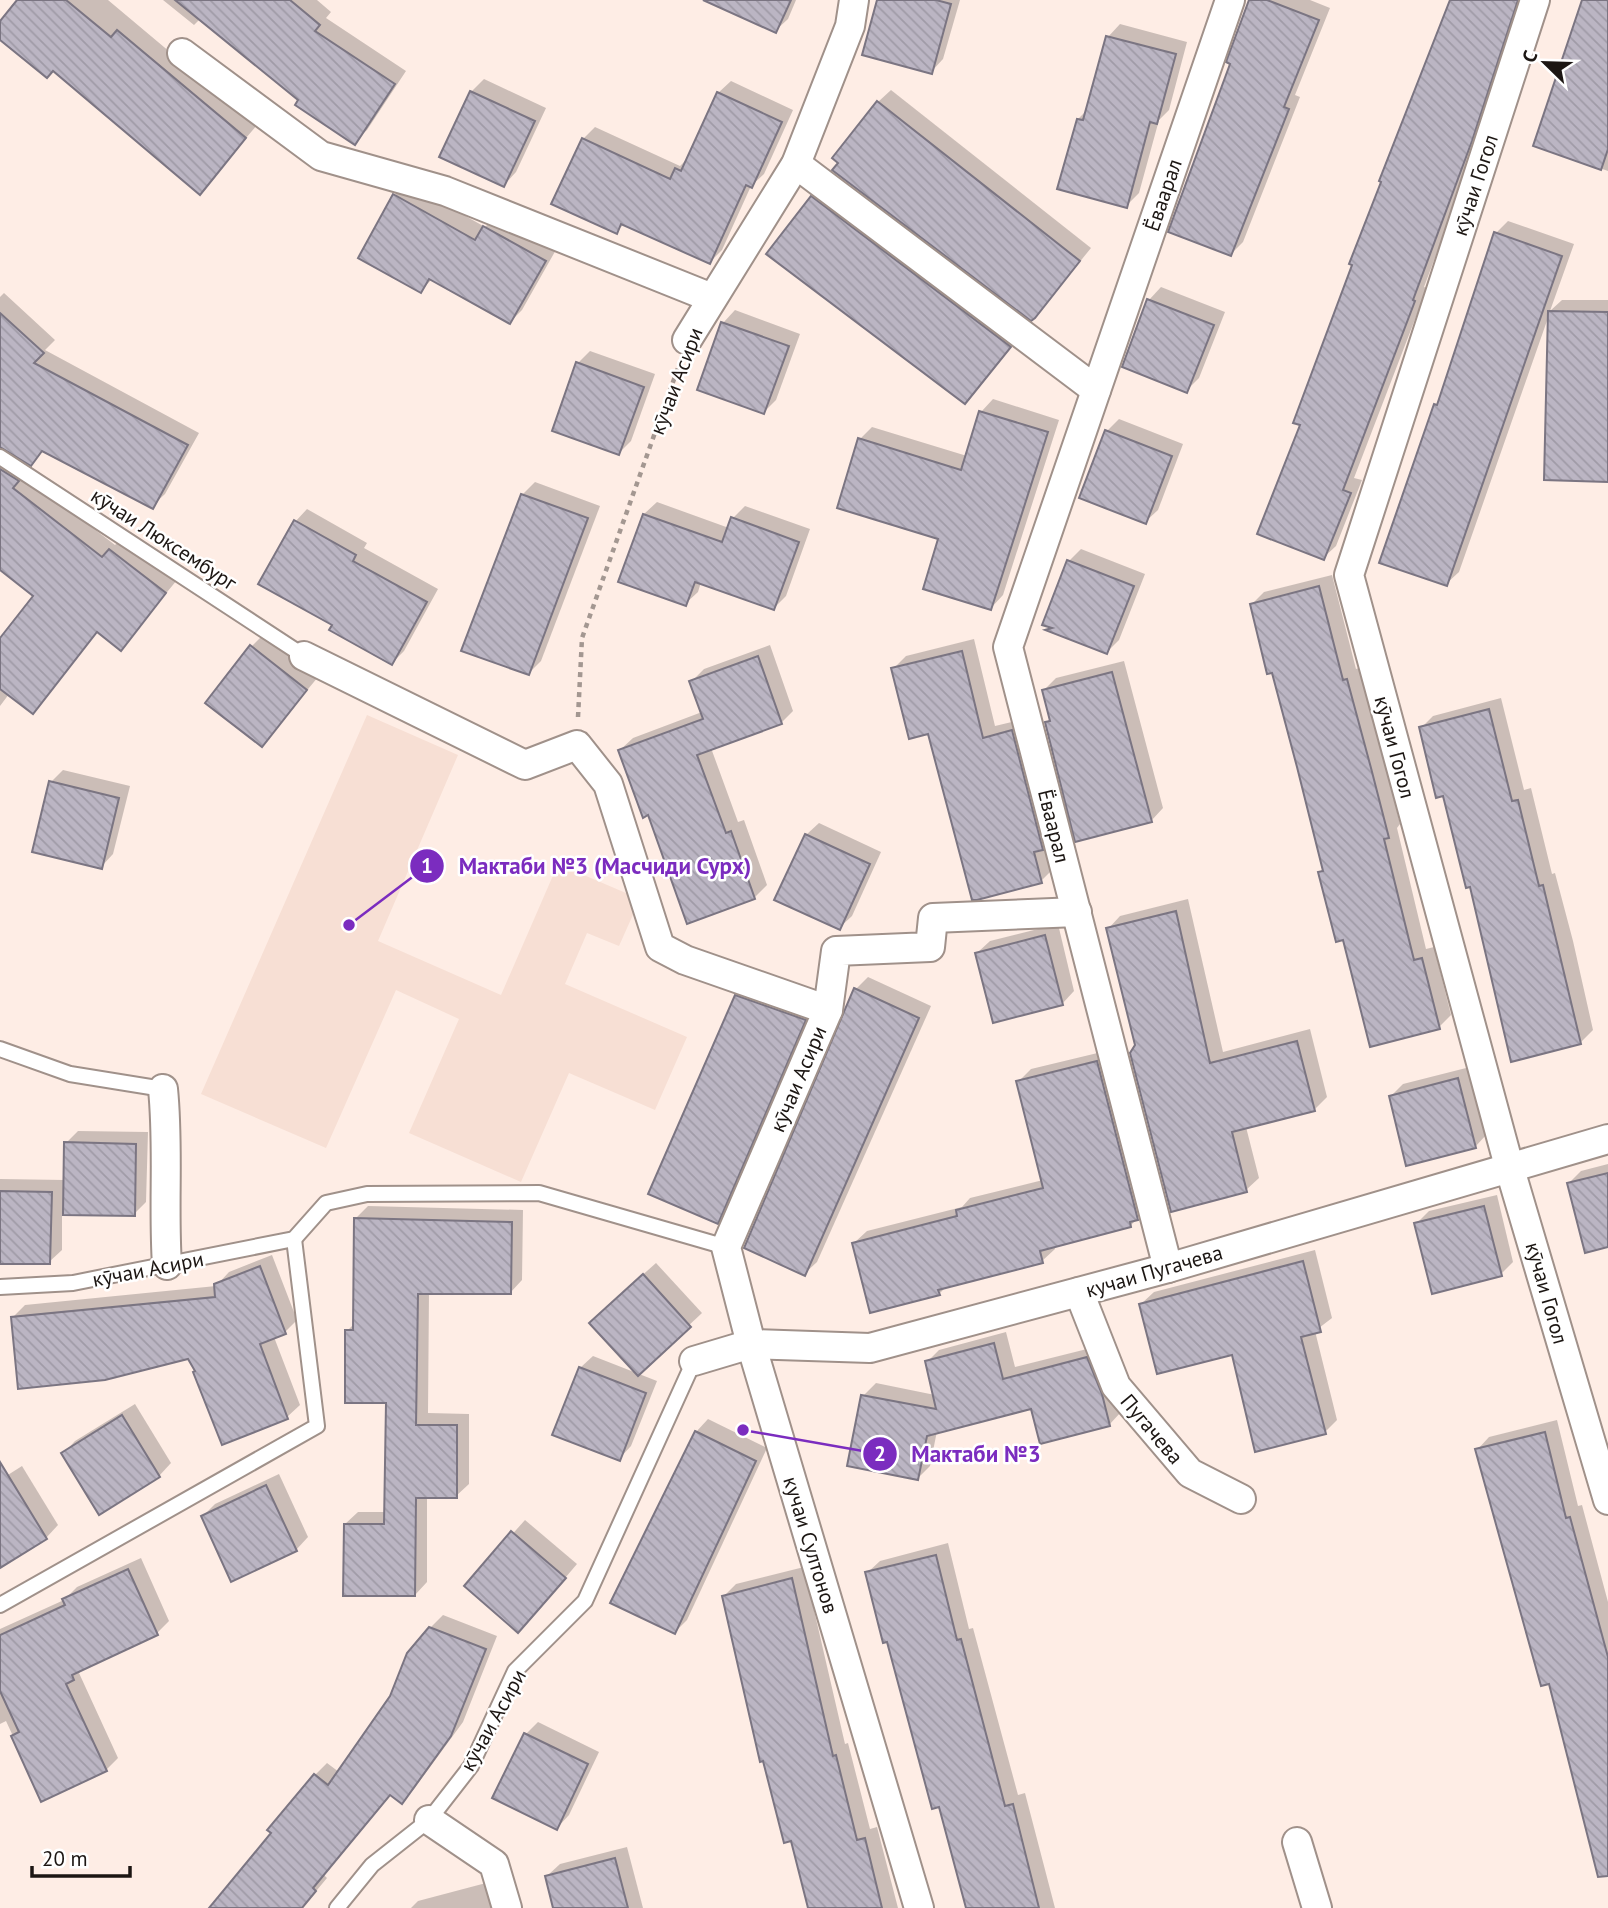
<svg xmlns="http://www.w3.org/2000/svg" width="1608" height="1908" font-family="'PT Sans',sans-serif">
	<defs>
		<pattern id="building-back-hatch" width="6" height="6" patternUnits="userSpaceOnUse" patternTransform="scale(1.75)"><rect width="6" height="6" fill="#bbb5c3"/><path d="M-1 5l2 2M0 0l6 6M5-1l2 2" fill="none" stroke="#a09ba7"/></pattern>
	</defs>
	<rect width="100%" height="100%" fill="#feede5"/>
	<polygon fill="#f7dfd4" points="367,715 458,755 378,941 501,995 558,864 640,899 619,946 587,933 565,984 687,1037 655,1110 569,1073 521,1182 409,1133 459,1019 396,990 326,1148 201,1094"/>
	<g fill="#0003">
		<polygon points="19,0 108,0 257,125 200,192 53,69 0,38 0,24"/>
		<polygon points="163,0 317,0 331,12 326,18 406,71 367,130 354,142 200,19 194,25"/>
		<polygon points="708,0 796,0 788,19 775,31"/>
		<polygon points="879,0 960,0 943,59 931,72"/>
		<polygon points="1251,0 1310,0 1330,8 1295,95 1300,97 1243,242 1231,254 1232,63"/>
		<polygon points="1451,0 1525,0 1484,127 1424,287 1427,288 1354,478 1362,480 1336,546 1323,558 1302,424"/>
		<polygon points="1584,0 1608,0 1608,171 1535,145"/>
		<polygon points="1120,24 1187,42 1169,110 1159,120 1139,193 1126,206 1078,119 1088,109 1108,37"/>
		<polygon points="484,79 546,108 516,172 504,185 471,92"/>
		<polygon points="731,81 793,110 764,174 751,186 722,250 710,262 625,223 616,232 583,139 595,127 680,166 689,157 718,93"/>
		<polygon points="891,90 1091,248 1044,306 840,162 878,102"/>
		<polygon points="407,183 485,227 497,215 557,248 522,310 510,322 432,279 421,291 395,195"/>
		<polygon points="823,187 1022,334 965,402 811,199"/>
		<polygon points="1508,221 1574,244 1550,311 1562,300 1608,300 1608,480 1549,315 1459,572 1446,584 1436,405 1441,399 1496,233"/>
		<polygon points="1161,287 1225,312 1199,378 1187,390 1149,300"/>
		<polygon points="4,293 55,340 45,350 199,433 165,494 152,506 44,450 30,463 0,409 0,297"/>
		<polygon points="735,310 800,334 776,400 764,412 699,389 723,323"/>
		<polygon points="590,351 655,374 631,441 619,453 578,363"/>
		<polygon points="993,399 1059,420 1003,595 991,608 940,537 860,439 872,427 967,456 981,412"/>
		<polygon points="1119,419 1183,444 1158,510 1145,522 1107,431"/>
		<polygon points="0,454 6,458 9,454 30,468 24,475 115,545 122,538 177,580 121,648 98,631 32,711 9,694 0,706 0,641 36,595 0,567"/>
		<polygon points="535,482 600,506 541,661 529,673 522,495"/>
		<polygon points="657,502 729,528 733,518 745,506 810,529 786,596 774,608 701,582 698,592 685,604 620,581 644,514"/>
		<polygon points="307,509 367,543 364,548 438,589 404,651 392,663 334,624 295,522"/>
		<polygon points="1081,549 1145,574 1119,640 1107,652 1048,629 1069,561"/>
		<polygon points="1332,575 1356,669 1359,668 1383,755 1400,824 1397,828 1426,949 1434,947 1451,1015 1439,1027 1344,938 1320,872 1324,868 1273,671 1252,604 1264,592"/>
		<polygon points="264,634 318,677 262,745 251,647"/>
		<polygon points="974,639 995,726 1024,719 1053,869 1041,881 929,732 893,669 906,656"/>
		<polygon points="770,645 793,711 781,723 711,748 738,822 744,820 767,885 755,897 688,921 649,813 620,750 633,738 702,712 691,682 704,669"/>
		<polygon points="1124,661 1163,808 1151,821 1046,723 1051,718 1044,690 1056,678"/>
		<polygon points="1501,698 1524,790 1531,788 1552,874 1555,873 1573,941 1593,1030 1580,1043 1444,794 1421,728 1433,716"/>
		<polygon points="63,770 130,786 113,854 101,867 51,782"/>
		<polygon points="819,823 881,852 852,916 839,928 806,835"/>
		<polygon points="1188,899 1223,1052 1310,1029 1327,1097 1314,1110 1246,1127 1259,1178 1246,1190 1137,1046 1108,929 1120,916"/>
		<polygon points="1058,924 1074,991 1062,1004 977,953 990,941"/>
		<polygon points="762,971 829,995 742,1197 717,1222 737,996"/>
		<polygon points="868,977 931,1006 817,1262 804,1274 856,989"/>
		<polygon points="1110,1050 1150,1206 1130,1226 1054,1245 1055,1249 1042,1261 947,1286 939,1294 854,1243 867,1231 962,1207 970,1198 1043,1180 1018,1082 1031,1069"/>
		<polygon points="1470,1067 1487,1134 1475,1147 1391,1096 1403,1084"/>
		<polygon points="78,1131 148,1132 146,1202 134,1214 62,1214 62,1250 49,1262 0,1263 0,1179 65,1180 66,1143"/>
		<polygon points="1608,1164 1608,1246 1569,1183 1581,1171"/>
		<polygon points="1497,1195 1513,1262 1501,1274 1416,1224 1429,1211"/>
		<polygon points="368,1206 523,1210 522,1280 510,1293 429,1292 428,1413 469,1414 469,1484 456,1496 427,1496 427,1582 415,1595 345,1524 358,1512 386,1512 388,1401 347,1331 355,1323 356,1218"/>
		<polygon points="1315,1250 1332,1318 1315,1331 1337,1420 1325,1432 1233,1353 1141,1304 1154,1292"/>
		<polygon points="272,1255 297,1320 285,1332 274,1337 300,1405 287,1417 223,1443 197,1370 189,1357 13,1317 25,1305 216,1286 229,1272"/>
		<polygon points="656,1263 702,1313 638,1373 603,1310"/>
		<polygon points="1006,1332 1015,1367 1099,1346 1121,1412 1109,1425 1032,1407 937,1431 930,1466 918,1478 863,1396 876,1383 935,1395 927,1362 939,1350"/>
		<polygon points="593,1356 657,1381 631,1446 619,1459 580,1368"/>
		<polygon points="135,1404 171,1463 159,1476 63,1454 75,1441"/>
		<polygon points="708,1419 767,1448 687,1620 675,1632 696,1432"/>
		<polygon points="1557,1420 1578,1506 1582,1505 1608,1602 1608,1847 1550,1682 1477,1450 1489,1437"/>
		<polygon points="22,1466 58,1525 46,1538 0,1566 0,1480"/>
		<polygon points="279,1474 308,1537 296,1550 203,1516 215,1504"/>
		<polygon points="525,1520 577,1564 531,1618 466,1586"/>
		<polygon points="948,1543 969,1629 973,1628 1018,1795 1025,1793 1055,1908 967,1908 941,1805 933,1807 867,1573 880,1561"/>
		<polygon points="141,1558 169,1621 157,1633 85,1667 79,1673 118,1758 106,1770 42,1799 6,1721 0,1724 0,1629 64,1600 77,1587"/>
		<polygon points="804,1567 845,1744 848,1743 870,1829 877,1827 898,1908 810,1908 724,1596 736,1584"/>
		<polygon points="443,1615 497,1636 463,1722 414,1789 402,1801 391,1794 324,1875 327,1878 302,1908 217,1908 315,1775 327,1763 339,1772 391,1697 430,1628"/>
		<polygon points="538,1722 599,1752 569,1815 557,1828 526,1734"/>
		<polygon points="627,1847 643,1908 555,1908 547,1876 560,1864"/>
		<polygon points="486,1883 492,1908 411,1908 418,1901"/>
	</g>
	<g fill="url(#building-back-hatch)" stroke="#7b7582" stroke-width="2">
		<polygon points="17,0 66,0 111,37 117,30 246,138 200,195 53,71 47,78 0,40 0,21"/>
		<polygon points="175,0 290,0 320,25 315,31 395,84 355,145 295,105 298,100"/>
		<polygon points="703,0 791,0 776,33"/>
		<polygon points="877,0 936,0 951,4 932,74 862,55"/>
		<polygon points="1249,0 1267,0 1319,20 1284,107 1289,109 1231,256 1168,232 1230,64 1226,62"/>
		<polygon points="1450,0 1518,0 1472,141 1413,300 1415,301 1343,490 1351,493 1324,560 1257,534 1300,425 1293,423 1352,265 1349,264 1381,182 1379,181"/>
		<polygon points="1582,0 1608,0 1608,149 1601,170 1533,146"/>
		<polygon points="1106,36 1176,54 1157,124 1150,122 1127,208 1057,189 1077,119 1083,120"/>
		<polygon points="470,91 535,121 504,187 439,157"/>
		<polygon points="717,92 782,122 752,188 746,185 710,264 621,224 617,234 551,204 582,138 670,179 675,168 681,171"/>
		<polygon points="877,101 1080,261 1035,318 1031,321 832,170 838,163 832,158"/>
		<polygon points="393,194 475,240 483,226 546,261 510,324 429,279 421,293 358,258"/>
		<polygon points="811,196 1011,347 965,404 766,254"/>
		<polygon points="1494,232 1562,256 1447,586 1379,563 1434,404 1437,405"/>
		<polygon points="1147,299 1214,325 1187,393 1122,367"/>
		<polygon points="1548,311 1608,312 1608,482 1544,480"/>
		<polygon points="0,313 44,353 34,363 188,445 153,509 42,451 31,466 0,447"/>
		<polygon points="721,322 789,346 764,414 697,390"/>
		<polygon points="576,362 644,387 619,455 552,431"/>
		<polygon points="979,411 1048,432 991,610 923,589 938,539 837,508 858,438 961,470"/>
		<polygon points="1105,430 1172,456 1146,524 1079,498"/>
		<polygon points="0,469 19,481 13,488 102,557 109,549 166,593 121,651 97,632 33,714 0,689 0,638 33,596 0,570"/>
		<polygon points="521,494 588,518 529,675 461,651"/>
		<polygon points="643,514 722,542 731,517 799,542 774,610 695,582 686,606 618,582"/>
		<polygon points="294,520 356,555 353,561 427,602 392,665 329,630 332,625 258,584"/>
		<polygon points="1067,560 1134,586 1107,654 1045,630 1052,628 1042,625"/>
		<polygon points="1319,586 1343,680 1347,679 1371,768 1389,838 1384,839 1414,960 1422,958 1440,1029 1370,1047 1343,940 1336,942 1318,872 1323,871 1297,767 1272,673 1267,674 1250,604"/>
		<polygon points="250,645 307,690 262,747 205,703"/>
		<polygon points="962,651 983,738 1012,730 1043,850 1034,852 1042,883 977,900 972,900 928,734 909,739 891,668"/>
		<polygon points="758,656 782,724 697,755 726,833 731,831 755,899 687,924 648,815 643,818 618,750 703,719 689,681"/>
		<polygon points="1112,672 1152,822 1075,842 1045,722 1050,721 1042,690"/>
		<polygon points="1489,709 1512,801 1518,800 1539,886 1543,885 1581,1044 1511,1062 1470,887 1466,888 1443,796 1436,798 1419,727"/>
		<polygon points="49,781 119,798 102,869 32,852"/>
		<polygon points="805,834 870,864 840,930 774,900"/>
		<polygon points="1176,911 1210,1063 1297,1041 1315,1111 1232,1132 1247,1192 1171,1212 1130,1053 1135,1045 1106,928"/>
		<polygon points="1045,935 1063,1005 993,1023 975,953"/>
		<polygon points="854,988 919,1018 805,1276 744,1248"/>
		<polygon points="735,995 806,1020 718,1224 648,1194"/>
		<polygon points="1097,1061 1138,1220 1130,1222 1131,1227 1040,1251 1043,1263 938,1290 940,1295 870,1313 852,1243 957,1216 956,1210 1043,1188 1016,1081"/>
		<polygon points="1458,1078 1476,1148 1406,1166 1389,1096"/>
		<polygon points="64,1142 136,1144 135,1216 63,1215"/>
		<polygon points="1608,1173 1608,1247 1585,1253 1567,1183"/>
		<polygon points="0,1191 52,1192 50,1264 0,1264"/>
		<polygon points="1484,1206 1502,1276 1432,1294 1414,1223"/>
		<polygon points="354,1218 512,1222 511,1294 418,1294 416,1425 457,1425 457,1498 416,1498 415,1596 343,1596 344,1524 384,1524 386,1403 345,1403 345,1330 353,1330"/>
		<polygon points="1303,1261 1321,1332 1301,1337 1326,1434 1255,1452 1232,1355 1157,1374 1139,1304"/>
		<polygon points="260,1266 286,1334 260,1344 288,1419 222,1445 193,1372 195,1371 188,1359 105,1380 18,1389 11,1317 215,1297 214,1284"/>
		<polygon points="643,1274 691,1327 638,1376 589,1323"/>
		<polygon points="994,1343 1003,1379 1087,1357 1102,1394 1110,1426 1040,1444 1031,1409 927,1436 918,1480 847,1466 861,1395 936,1409 925,1361"/>
		<polygon points="579,1367 646,1393 620,1461 552,1435"/>
		<polygon points="122,1415 160,1477 99,1515 61,1453"/>
		<polygon points="695,1431 756,1461 675,1634 610,1603"/>
		<polygon points="1545,1432 1566,1518 1570,1517 1608,1657 1608,1876 1598,1877 1549,1684 1541,1686 1475,1449"/>
		<polygon points="0,1462 47,1539 0,1568"/>
		<polygon points="266,1485 297,1551 231,1582 201,1516"/>
		<polygon points="511,1531 566,1578 518,1633 464,1586"/>
		<polygon points="936,1555 957,1640 961,1639 1005,1806 1013,1804 1039,1908 966,1908 939,1807 932,1809 887,1642 883,1643 865,1572"/>
		<polygon points="128,1569 158,1635 72,1675 74,1680 66,1684 107,1771 41,1802 11,1736 19,1732 0,1691 0,1635 65,1605 62,1599"/>
		<polygon points="792,1578 833,1756 836,1755 857,1840 865,1838 882,1908 808,1908 791,1841 784,1843 763,1761 760,1762 722,1596"/>
		<polygon points="429,1627 486,1649 451,1736 402,1804 390,1795 313,1888 316,1891 302,1908 209,1908 271,1833 267,1830 314,1774 328,1785 390,1696 407,1653"/>
		<polygon points="524,1733 588,1764 557,1830 492,1798"/>
		<polygon points="615,1858 628,1908 553,1908 545,1876"/>
	</g>
	<g fill="none" stroke-linecap="round" stroke-linejoin="round">
		<g stroke="#a0918a" stroke-width="18">
			<g id="lane">
				<polyline points="0,457 304,656"/>
				<polyline points="0,1049 70,1074 163,1089"/>
				<polyline points="0,1287 73,1283 294,1239 326,1203 367,1194 539,1193 726,1247"/>
				<polyline points="0,1605 317,1426 294,1239"/>
				<polyline points="337,1908 372,1865 429,1820 471,1766 515,1671 585,1601 694,1361"/>
			</g>
		</g>
		<g stroke="#a0918a" stroke-width="32">
			<g id="street">
				<polyline points="1535,0 1349,575 1509,1166 1608,1500"/>
				<polyline points="182,53 321,156 445,191 712,298"/>
				<polyline points="796,164 1096,390"/>
				<polyline points="687,340 796,164 850,26 854,0"/>
				<polyline points="304,656 525,765 577,745 608,784 660,947 685,960 828,1010 726,1247 751,1344 919,1908"/>
				<polyline points="828,1010 836,951 930,947 933,918 1077,912"/>
				<path d="M163,1089C169,1148 163,1206 167,1265"/>
				<polyline points="1168,1268 1008,647 1230,0"/>
				<polyline points="1079,1292 1116,1386 1190,1473 1241,1499"/>
				<polyline points="694,1361 751,1344 870,1348 1168,1268 1608,1139"/>
				<polyline points="429,1820 494,1864 507,1908"/>
				<polyline points="1297,1842 1317,1908"/>
			</g>
		</g>
		<polyline stroke="#a39791" stroke-width="4.5" stroke-dasharray="5 5" stroke-linecap="butt" points="578,717 582,638 678,368"/>
		<use href="#lane" stroke="#fff" stroke-width="14"/>
		<use href="#street" stroke="#fff" stroke-width="28"/>
	</g>
	<g text-anchor="middle" dominant-baseline="central" stroke-width="5" stroke-linejoin="round" paint-order="stroke">
		<g font-size="21" fill="#1c1613" stroke="#fff">
			<text transform="translate(1475 185) rotate(-72)">кӯчаи Гогол</text>
			<text transform="translate(1163 195) rotate(-71)">Ёваарал</text>
			<text transform="translate(676 381) rotate(-69)">кӯчаи Асири</text>
			<text transform="translate(164 539) rotate(33)">кӯчаи Люксембург</text>
			<text transform="translate(1395 747) rotate(75)">кӯчаи Гогол</text>
			<text transform="translate(1054 826) rotate(76)">Ёваарал</text>
			<text transform="translate(798 1079) rotate(-67)">кӯчаи Асири</text>
			<text transform="translate(148 1269) rotate(-11)">кӯчаи Асири</text>
			<text transform="translate(1154 1271) rotate(-16)">кучаи Пугачева</text>
			<text transform="translate(1547 1293) rotate(74)">кӯчаи Гогол</text>
			<text transform="translate(1152 1429) rotate(50)">Пугачева</text>
			<text transform="translate(811 1545) rotate(73)">кучаи Султонов</text>
			<text transform="translate(493 1720) rotate(-61)">кӯчаи Асири</text>
		</g>
	</g>
	<path fill="none" stroke="#7b2cbf" stroke-width="2.5" d="M349 925L427 866M743 1430L880 1454"/>
	<g fill="#7b2cbf" stroke="#fff" stroke-width="2.5">
		<circle cx="349" cy="925" r="7"/>
		<circle cx="743" cy="1430" r="7"/>
		<circle cx="427" cy="866" r="18"/>
		<circle cx="880" cy="1454" r="18"/>
	</g>
	<g font-size="21" text-anchor="middle" font-weight="bold" fill="#fff">
		<text x="427" y="873">1</text>
		<text x="880" y="1461">2</text>
	</g>
	<g font-size="23" text-anchor="middle" font-weight="bold" fill="#7b2cbf" stroke="#fff" stroke-width="5" stroke-linejoin="round" paint-order="stroke">
		<text x="605" y="874">Мактаби №3 (Масчиди Сурх)</text>
		<text x="976" y="1462">Мактаби №3</text>
	</g>
	<g transform="translate(1545 63) rotate(293)" stroke="#ffffff" stroke-width="5" paint-order="stroke">
	<path d="M0-5L12 26L0 18L-12 26Z" fill="#1c1613"/>
	<text y="-10" font-size="19" font-weight="bold" text-anchor="middle" fill="#1c1613">С</text>
	</g>
	<path d="M32 1866v10h98v-10" fill="none" stroke="#1c1613" stroke-width="3.5"/>
	<text x="42" y="1866" font-size="21" fill="#1c1613" stroke="#ffffff" stroke-width="5" paint-order="stroke">20 m</text>
</svg>
